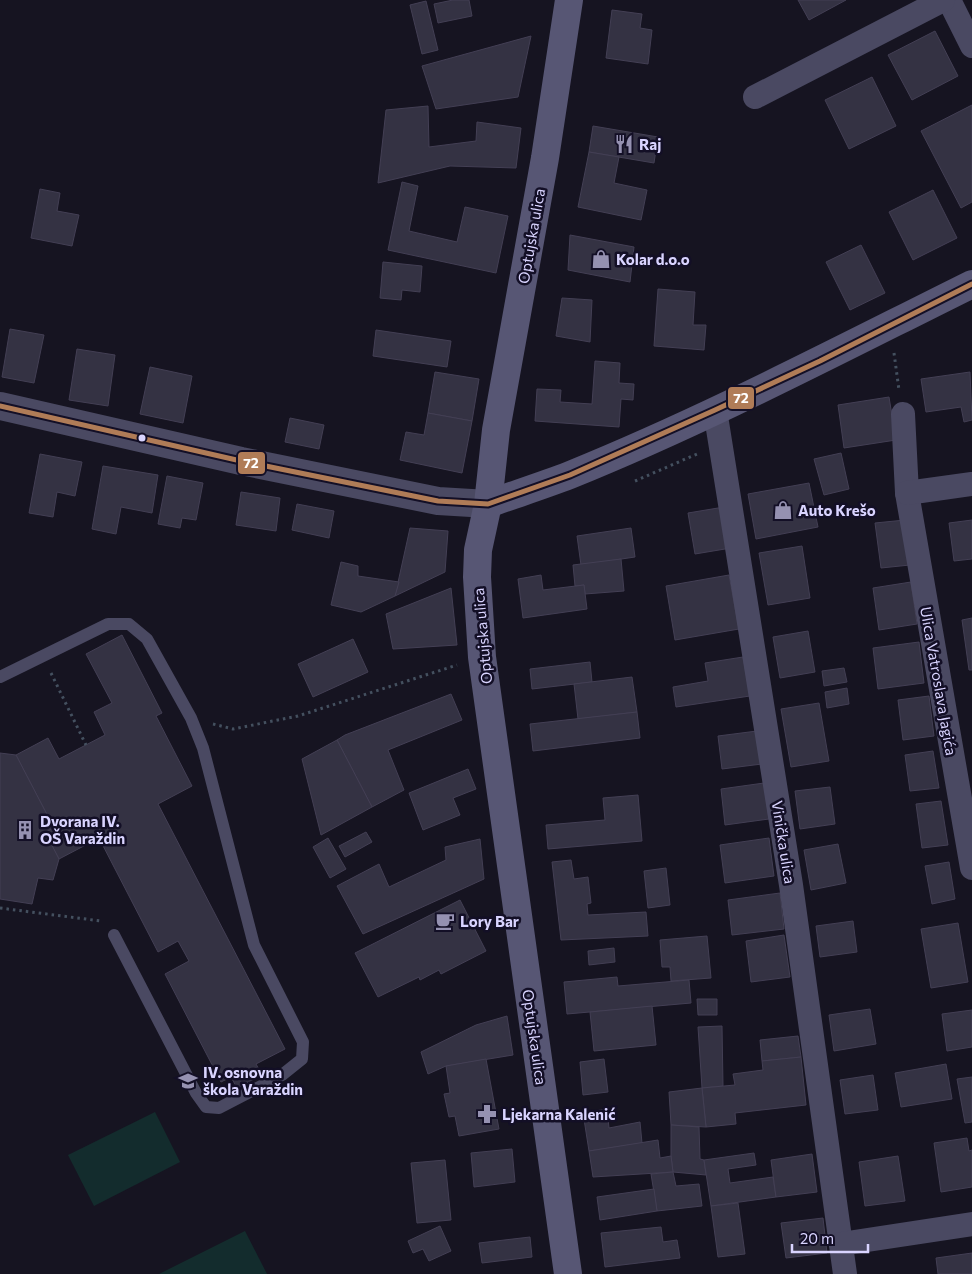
<svg xmlns="http://www.w3.org/2000/svg" width="972" height="1274" font-family="Commissioner,sans-serif">
	<rect width="100%" height="100%" fill="#161421"/>
	<g fill="#132c2d">
		<polygon points="155,1112 180,1162 94,1206 68,1155"/>
		<polygon points="245,1231 267,1274 159,1274"/>
	</g>
	<g fill="#343243" stroke="#433f54">
		<polygon points="453,0 469,0 472,16 438,23 434,4"/>
		<polygon points="798,0 846,0 809,20"/>
		<polygon points="426,1 438,50 422,54 410,5"/>
		<polygon points="612,10 642,14 640,28 652,30 648,64 606,58"/>
		<polygon points="935,31 958,76 912,100 888,55"/>
		<polygon points="531,36 518,97 436,109 422,66"/>
		<polygon points="872,77 896,126 849,149 825,100"/>
		<polygon points="972,105 972,202 961,208 921,131"/>
		<polygon points="428,106 429,147 476,141 477,122 521,128 516,168 450,166 378,183 386,110"/>
		<polygon points="593,126 658,137 654,163 589,152"/>
		<polygon points="589,152 619,157 614,183 647,190 641,220 578,207"/>
		<polygon points="402,182 418,186 409,231 457,242 465,207 508,216 496,273 388,250"/>
		<polygon points="40,189 60,193 57,211 79,215 72,246 31,238"/>
		<polygon points="933,190 957,238 913,260 889,212"/>
		<polygon points="570,235 634,247 630,282 568,270"/>
		<polygon points="861,245 885,293 850,310 826,262"/>
		<polygon points="383,262 422,266 420,292 402,290 401,300 380,298"/>
		<polygon points="658,289 695,292 693,325 706,325 704,350 654,346"/>
		<polygon points="562,298 592,300 590,342 556,336"/>
		<polygon points="10,329 44,335 34,383 2,377"/>
		<polygon points="376,330 451,341 447,367 373,356"/>
		<polygon points="77,349 115,355 108,406 69,400"/>
		<polygon points="595,361 620,363 619,383 634,384 633,400 621,399 619,427 535,421 537,389 561,390 560,402 592,404"/>
		<polygon points="150,367 192,376 183,423 140,414"/>
		<polygon points="435,372 479,379 472,421 428,413"/>
		<polygon points="970,372 972,420 964,422 961,407 926,412 921,379"/>
		<polygon points="889,397 896,440 844,448 838,405"/>
		<polygon points="428,413 472,421 462,473 400,460 406,432 424,435"/>
		<polygon points="290,418 324,425 319,449 285,442"/>
		<polygon points="841,453 849,489 824,495 814,459"/>
		<polygon points="40,454 82,462 75,496 57,492 53,517 29,513"/>
		<polygon points="103,466 158,475 152,513 121,507 116,534 92,529"/>
		<polygon points="167,476 203,483 196,520 182,518 180,528 158,524"/>
		<polygon points="809,483 818,527 756,539 748,494"/>
		<polygon points="241,492 280,498 276,531 236,525"/>
		<polygon points="297,504 334,511 329,538 292,530"/>
		<polygon points="724,507 731,548 695,554 688,513"/>
		<polygon points="905,520 910,565 881,568 875,523"/>
		<polygon points="972,520 972,559 954,561 949,523"/>
		<polygon points="410,528 448,531 445,572 395,596"/>
		<polygon points="631,528 635,557 581,565 577,536"/>
		<polygon points="802,546 810,598 768,605 759,553"/>
		<polygon points="621,559 624,591 585,594 584,585 575,586 573,565"/>
		<polygon points="341,562 358,566 358,576 399,582 395,596 361,612 331,605"/>
		<polygon points="541,575 543,590 584,585 587,609 523,618 518,579"/>
		<polygon points="729,575 739,629 675,640 666,586"/>
		<polygon points="911,582 917,624 879,630 873,588"/>
		<polygon points="451,588 457,645 393,649 386,614"/>
		<polygon points="972,618 972,670 969,670 962,620"/>
		<polygon points="808,631 815,672 780,678 773,637"/>
		<polygon points="122,635 162,713 156,716 192,786 158,804 285,1049 256,1064 262,1075 237,1088 231,1077 221,1082 165,974 189,961 178,941 158,952 99,838 59,859 45,832 54,828 16,755 48,738 59,759 105,735 94,712 112,703 86,654"/>
		<polygon points="353,639 368,672 313,697 298,664"/>
		<polygon points="919,642 924,683 878,689 873,648"/>
		<polygon points="743,657 750,696 676,707 673,687 708,681 705,663"/>
		<polygon points="590,662 592,682 532,689 530,669"/>
		<polygon points="844,668 847,682 824,686 822,671"/>
		<polygon points="632,677 637,712 578,719 574,684"/>
		<polygon points="847,688 849,704 827,708 825,692"/>
		<polygon points="451,694 462,720 388,750 404,790 372,807 337,740 345,735"/>
		<polygon points="929,696 934,736 903,740 898,700"/>
		<polygon points="819,703 829,761 791,767 781,709"/>
		<polygon points="637,712 640,738 533,751 530,724"/>
		<polygon points="757,731 762,764 722,769 718,736"/>
		<polygon points="337,740 372,807 321,835 302,759"/>
		<polygon points="933,751 939,788 910,791 905,755"/>
		<polygon points="0,753 16,755 54,828 45,832 59,859 53,880 38,878 32,904 0,899"/>
		<polygon points="468,769 476,789 453,798 460,815 423,830 409,793"/>
		<polygon points="764,783 769,819 725,825 721,789"/>
		<polygon points="830,787 835,824 800,829 795,791"/>
		<polygon points="638,795 642,841 548,849 546,825 605,820 603,798"/>
		<polygon points="941,801 948,845 922,848 916,804"/>
		<polygon points="366,832 372,842 345,857 339,846"/>
		<polygon points="328,838 346,869 330,878 313,847"/>
		<polygon points="769,838 774,876 725,883 720,845"/>
		<polygon points="480,839 484,879 363,934 337,886 379,864 389,887 446,860 445,847"/>
		<polygon points="838,844 846,883 811,890 804,850"/>
		<polygon points="571,860 574,879 588,877 591,903 587,904 588,915 646,912 648,936 561,940 552,862"/>
		<polygon points="949,862 955,899 932,904 925,866"/>
		<polygon points="666,868 670,905 648,908 644,871"/>
		<polygon points="780,893 784,929 732,935 728,900"/>
		<polygon points="460,900 486,951 441,974 439,970 420,980 419,977 378,997 355,953"/>
		<polygon points="853,921 857,952 820,957 816,926"/>
		<polygon points="958,923 968,982 931,988 921,929"/>
		<polygon points="784,935 790,977 751,982 746,941"/>
		<polygon points="707,936 711,978 671,981 670,967 662,967 660,940"/>
		<polygon points="614,948 615,962 589,965 588,951"/>
		<polygon points="617,977 618,986 689,980 691,1003 567,1014 564,982"/>
		<polygon points="697,999 717,999 717,1015 698,1015"/>
		<polygon points="652,1006 656,1045 594,1051 590,1012"/>
		<polygon points="870,1009 876,1044 834,1051 829,1015"/>
		<polygon points="972,1010 972,1047 947,1051 942,1014"/>
		<polygon points="507,1016 513,1055 446,1066 428,1074 421,1052 476,1025"/>
		<polygon points="722,1026 723,1086 702,1088 698,1027"/>
		<polygon points="798,1036 801,1057 762,1061 760,1040"/>
		<polygon points="801,1057 806,1105 735,1113 736,1124 706,1127 702,1088 735,1085 733,1074 763,1070 762,1061"/>
		<polygon points="486,1059 499,1129 459,1136 455,1116 449,1117 444,1094 450,1093 446,1066"/>
		<polygon points="604,1059 608,1092 583,1095 580,1062"/>
		<polygon points="946,1064 952,1099 901,1107 895,1073"/>
		<polygon points="873,1075 878,1110 845,1114 840,1080"/>
		<polygon points="972,1077 972,1122 965,1123 957,1079"/>
		<polygon points="702,1088 706,1127 671,1125 669,1092"/>
		<polygon points="607,1109 609,1128 640,1122 642,1143 589,1151 583,1113"/>
		<polygon points="671,1125 699,1127 700,1159 704,1160 706,1175 673,1172 671,1156"/>
		<polygon points="967,1138 969,1151 972,1150 972,1187 941,1192 934,1143"/>
		<polygon points="658,1140 660,1158 671,1156 673,1172 593,1177 589,1151"/>
		<polygon points="512,1149 515,1182 474,1187 471,1153"/>
		<polygon points="754,1153 756,1165 728,1169 730,1183 773,1177 776,1197 711,1206 704,1160"/>
		<polygon points="812,1154 817,1192 776,1197 771,1160"/>
		<polygon points="898,1156 905,1201 865,1206 859,1162"/>
		<polygon points="445,1160 451,1220 417,1223 411,1163"/>
		<polygon points="673,1172 676,1186 699,1184 702,1206 657,1211 651,1174"/>
		<polygon points="654,1189 657,1211 600,1220 597,1197"/>
		<polygon points="738,1203 745,1254 718,1257 711,1206"/>
		<polygon points="823,1218 827,1253 786,1258 781,1223"/>
		<polygon points="440,1226 451,1251 429,1261 423,1249 413,1253 408,1241"/>
		<polygon points="661,1227 663,1242 677,1240 680,1258 605,1267 601,1233"/>
		<polygon points="530,1237 532,1257 482,1263 479,1243"/>
		<polygon points="972,1253 972,1274 938,1274 936,1258"/>
	</g>
	<g fill="none" stroke-linecap="round" stroke-linejoin="round">
		<g stroke="#44505f" stroke-width="3" stroke-dasharray="2.5 4" stroke-linecap="butt">
			<polyline points="894,353 899,390"/>
			<polyline points="635,481 697,454"/>
			<polyline points="51,673 86,745"/>
			<polyline points="213,724 233,729 298,716 457,665"/>
			<polyline points="0,908 101,921"/>
		</g>
		<polyline stroke="#4a4962" stroke-width="12" points="0,677 108,624 129,624 147,639 191,718 203,748 254,945 303,1042 302,1059 282,1075 219,1108 206,1107 196,1093 114,935"/>
		<g stroke="#4a4962" stroke-width="24">
			<polyline points="949,0 972,46"/>
			<polyline points="755,97 943,0"/>
			<polyline points="715,410 791,885 845,1274"/>
			<polyline points="903,414 907,493 972,868"/>
			<polyline points="907,493 972,484"/>
			<polyline points="841,1244 972,1224"/>
		</g>
		<polyline stroke="#4a4962" stroke-width="28" points="0,406 241,461 438,501 488,504"/>
		<g stroke="#575674" stroke-width="28">
			<path d="M488,504C516,494 544,485 570,475C708,419 839,350 972,284"/>
			<polyline points="568,1274 482,657 477,577 478,550 488,504 496,430 545,158 569,0"/>
		</g>
		<g stroke="#130f26" stroke-width="9">
			<polyline id="bus-1" points="0,406 241,461 438,501 488,504 570,475 715,410 820,361 972,284"/>
		</g>
		<use href="#bus-1" stroke="#b07c57" stroke-width="5"/>
	</g>
	<defs>
		<g id="restaurant-bare" transform="scale(1.5)"><path d="M-5-6h1v4h1v-4h1v4h1v-4h1v5L-1.5 .5V6h-2V.5L-5-1ZM5-6V6H3V1.5H1.5Q1.5-4 5-6Z" fill="#9591b1" stroke="#130f26" stroke-width="2.5" paint-order="stroke"/></g>
		<g id="shop-bare" transform="scale(1.5)"><path d="M-5-2.5h2.3a2.7 3.5 0 0 1 5.4 0H5L5.5 6h-11ZM-1.5-2.5h3a1.5 2.3 0 0 0-3 0Z" fill="#9591b1" stroke="#130f26" stroke-width="2.5" paint-order="stroke"/></g>
		<g id="building-bare" transform="scale(1.5)"><path d="M-4-6H4V6H1V3H-1V6H-4ZM-2.5-4.3h1.7v1.8h-1.7ZM.8-4.3h1.7v1.8H.8ZM-2.5-1h1.7V.8h-1.7ZM.8-1h1.7V.8H.8Z" fill="#9591b1" stroke="#130f26" stroke-width="2.5" paint-order="stroke"/></g>
		<g id="cafe-bare" transform="scale(1.5)"><path d="M-5.5-4.5H6V0H3Q3 3.5 0 3.5H-2.5Q-5.5 3.5-5.5 0ZM3-3.2v2h1.7v-2ZM-6 4.5H4V6H-6Z" fill="#9591b1" stroke="#130f26" stroke-width="2.5" paint-order="stroke"/></g>
		<g id="school-bare" transform="scale(1.5)"><path d="M0-5L7-2L0 1L-7-2ZM-4 1L0 2.5L4 1V4Q0 6-4 4Z" fill="#9591b1" stroke="#130f26" stroke-width="2.5" paint-order="stroke"/></g>
		<g id="pharmacy-bare" transform="scale(1.5)"><path d="M-2-6h4v4h4v4h-4v4h-4v-4h-4v-4h4Z" fill="#9591b1" stroke="#130f26" stroke-width="2.5" paint-order="stroke"/></g>
	</defs>
	<g fill-rule="evenodd">
		<use href="#restaurant-bare" x="624" y="144"/>
		<use href="#shop-bare" x="601" y="259"/>
		<use href="#shop-bare" x="783" y="510"/>
		<use href="#building-bare" x="25" y="830"/>
		<use href="#cafe-bare" x="445" y="921"/>
		<use href="#school-bare" x="188" y="1081"/>
		<use href="#pharmacy-bare" x="487" y="1114"/>
	</g>
	<circle fill="#d9d4ff" stroke="#130f26" stroke-width="2" cx="142" cy="438" r="4.5"/>
	<g text-anchor="middle" dominant-baseline="central" stroke-width="5" stroke-linejoin="round" paint-order="stroke">
		<g font-size="15" font-weight="bold" fill="#d9d4ff" stroke="#130f26" text-anchor="start">
			<text x="639" y="144">Raj</text>
			<text x="616" y="259">Kolar d.o.o</text>
			<text x="798" y="510">Auto Krešo</text>
			<text x="40" y="821">Dvorana IV.<tspan x="40" dy="17">OŠ Varaždin</tspan></text>
			<text x="460" y="921">Lory Bar</text>
			<text x="203" y="1072">IV. osnovna<tspan x="203" dy="17">škola Varaždin</tspan></text>
			<text x="502" y="1114">Ljekarna Kalenić</text>
		</g>
		<g font-size="15" fill="#d9d4ff" stroke="#130f26">
			<text transform="translate(531 236) rotate(-80)">Optujska ulica</text>
			<text transform="translate(482 636) rotate(-95)">Optujska ulica</text>
			<text transform="translate(939 681) rotate(80)">Ulica Vatroslava Jagića</text>
			<text transform="translate(784 842) rotate(81)">Vinička ulica</text>
			<text transform="translate(535 1037) rotate(82)">Optujska ulica</text>
		</g>
	</g>
	<g stroke="#130f26" stroke-width="2">
		<rect x="727" y="386" width="28" height="24" rx="5" fill="#b07c57"/>
		<rect x="237" y="451" width="29" height="24" rx="5" fill="#b07c57"/>
	</g>
	<g font-size="14" text-anchor="middle" font-weight="bold" fill="#fff">
		<text x="741" y="403">72</text>
		<text x="251" y="468">72</text>
	</g>
	<path d="M792 1244v8h76v-8" fill="none" stroke="#d9d4ff" stroke-width="2.5"/>
	<text x="800" y="1244" font-size="15" fill="#d9d4ff" stroke="#130f26" stroke-width="4" paint-order="stroke">20 m</text>
</svg>
